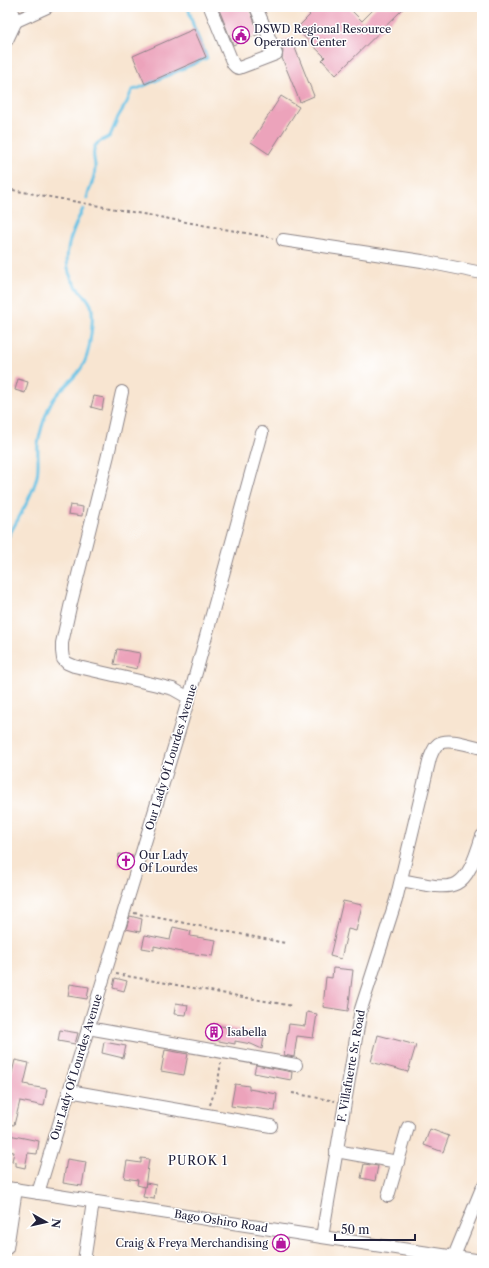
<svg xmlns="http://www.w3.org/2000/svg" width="489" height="1268" font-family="'Libre Caslon Text',serif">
	<rect width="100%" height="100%" fill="#fff"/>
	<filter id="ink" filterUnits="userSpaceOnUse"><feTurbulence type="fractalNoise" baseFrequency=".025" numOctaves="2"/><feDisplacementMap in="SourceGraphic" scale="8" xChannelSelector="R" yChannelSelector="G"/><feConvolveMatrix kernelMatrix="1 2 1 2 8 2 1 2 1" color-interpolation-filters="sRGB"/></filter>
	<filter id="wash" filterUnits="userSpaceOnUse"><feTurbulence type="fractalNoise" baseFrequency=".012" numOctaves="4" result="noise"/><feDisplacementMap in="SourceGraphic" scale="16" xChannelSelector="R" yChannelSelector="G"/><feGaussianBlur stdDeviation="0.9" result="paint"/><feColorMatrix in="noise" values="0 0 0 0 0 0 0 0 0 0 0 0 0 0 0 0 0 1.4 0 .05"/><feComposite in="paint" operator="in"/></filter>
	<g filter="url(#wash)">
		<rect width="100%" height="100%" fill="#f8e5d1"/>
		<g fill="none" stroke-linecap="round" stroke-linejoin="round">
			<g stroke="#67c2e5" stroke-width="3">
				<path d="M87,198C90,187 96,176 95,165C94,159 92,152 95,146C99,140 106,140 110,136L118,117L127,102L132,90L137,89L207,58L194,28L188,7"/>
				<path d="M7,539C17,520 30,501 36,480C40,468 37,456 38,444C40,432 44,419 48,409C56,390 72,383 82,367C86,360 89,349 90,341C92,329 94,316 91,305C87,295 81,294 76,286C58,263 71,232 83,209"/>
			</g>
		</g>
		<g id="blocks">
			<g fill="#eca3bb">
				<polygon points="218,7 249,7 259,34 233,45"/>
				<polygon points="302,7 348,7 362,21 376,7 405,7 336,75 322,60 325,57 296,29 310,15"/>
				<polygon points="194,29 206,57 145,84 133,56"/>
				<polygon points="291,38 314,96 300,102 282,58 283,51 279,43"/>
				<polygon points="281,96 299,107 269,154 251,142"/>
				<polygon points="18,379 28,382 25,393 15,390"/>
				<polygon points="94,396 104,398 102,410 91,407"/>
				<polygon points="70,505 83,507 82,516 68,514"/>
				<polygon points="117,649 140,653 137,669 114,664"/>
				<polygon points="119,854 133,856 130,866 118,865"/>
				<polygon points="343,901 362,905 356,931 348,929 341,959 330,956"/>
				<polygon points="130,916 142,919 140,932 126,929"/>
				<polygon points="173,927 191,931 190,936 216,940 213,956 186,953 154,946 154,950 142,948 145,935 170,940"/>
				<polygon points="333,968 353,970 348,1011 323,1007 326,977 332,978"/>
				<polygon points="115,978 127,981 124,991 113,988"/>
				<polygon points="70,984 89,987 87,999 68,996"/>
				<polygon points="176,1003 188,1005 186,1015 174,1014"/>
				<polygon points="307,1012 317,1014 313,1038 297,1036 294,1057 284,1055 289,1024 305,1026"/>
				<polygon points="211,1024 261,1034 260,1037 264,1037 262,1049 251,1044 235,1041 235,1044 208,1039"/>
				<polygon points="60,1030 78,1033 75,1044 58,1041"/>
				<polygon points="378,1035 416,1045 408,1072 371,1062"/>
				<polygon points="104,1042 126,1046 123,1058 102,1053"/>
				<polygon points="165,1050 188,1054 184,1075 161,1071"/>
				<polygon points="15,1060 29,1063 24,1084 29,1085 29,1086 47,1089 44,1106 20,1101 14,1125 7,1124 7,1094"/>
				<polygon points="256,1065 292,1072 291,1080 254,1073"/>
				<polygon points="235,1084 249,1086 249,1089 277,1094 275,1111 246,1107 246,1108 231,1106"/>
				<polygon points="430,1129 449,1136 443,1152 424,1145"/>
				<polygon points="9,1135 39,1141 37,1154 28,1153 25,1168 16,1166 16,1162 12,1161 14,1152 7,1151"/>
				<polygon points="141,1158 149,1159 145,1187 137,1185 138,1180 124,1178 127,1161 141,1163"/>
				<polygon points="67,1159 86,1162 82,1186 63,1183"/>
				<polygon points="364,1164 378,1166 375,1181 361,1178"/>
				<polygon points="146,1183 156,1185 154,1199 143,1197"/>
			</g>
		</g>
	</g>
	<g filter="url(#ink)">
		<use href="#blocks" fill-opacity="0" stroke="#8d8486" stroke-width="1"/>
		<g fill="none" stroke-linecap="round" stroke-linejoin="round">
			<g stroke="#8d8486" stroke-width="14">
				<g id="minor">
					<polyline points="11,7 16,21"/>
					<polyline points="210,7 233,64 236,67 239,68 276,54 256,7"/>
					<polyline points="16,21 47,7"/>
					<polyline points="7,40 16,21"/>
					<polyline points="283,240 422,261 482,273"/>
					<polyline points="122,392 108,455 70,607 62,643 62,651 63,659 67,663 74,666 157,685 173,689 189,698"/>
					<path d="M401,880C457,891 464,894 482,836"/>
					<polyline points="88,1028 296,1065"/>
					<polyline points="69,1091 271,1126"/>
					<polyline points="336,1151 398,1162"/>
					<polyline points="7,1188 322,1237 482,1261"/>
					<polyline points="38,1193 189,698 262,433"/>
					<polyline points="388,1196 408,1127"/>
					<path d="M322,1237L361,1009L396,900L430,758C432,753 434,747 438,744C448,737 471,746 482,748"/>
					<polyline points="7,1248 16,1189"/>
					<polyline points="84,1261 93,1202"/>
					<polyline points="452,1261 482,1188"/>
				</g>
			</g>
			<g stroke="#8d8486" stroke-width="2" stroke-dasharray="3 3" stroke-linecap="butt">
				<polyline points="7,189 273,238"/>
				<polyline points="134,913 285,943"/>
				<polyline points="116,974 293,1006"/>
				<polyline points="292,1093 335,1101"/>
				<polyline points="210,1105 218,1081 221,1063"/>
			</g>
			<use href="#minor" stroke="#fff" stroke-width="12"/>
		</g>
	</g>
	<defs>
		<g id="civic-ring" transform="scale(0.9)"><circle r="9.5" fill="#fff" stroke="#b5179e" stroke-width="1.5"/><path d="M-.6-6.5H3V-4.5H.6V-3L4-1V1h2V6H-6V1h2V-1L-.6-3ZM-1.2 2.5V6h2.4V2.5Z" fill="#b5179e"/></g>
		<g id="church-ring" transform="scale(0.9)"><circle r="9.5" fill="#fff" stroke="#b5179e" stroke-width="1.5"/><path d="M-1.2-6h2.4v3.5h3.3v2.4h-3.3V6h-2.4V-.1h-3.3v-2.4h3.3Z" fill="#b5179e"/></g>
		<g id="building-ring" transform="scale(0.9)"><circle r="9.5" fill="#fff" stroke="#b5179e" stroke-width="1.5"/><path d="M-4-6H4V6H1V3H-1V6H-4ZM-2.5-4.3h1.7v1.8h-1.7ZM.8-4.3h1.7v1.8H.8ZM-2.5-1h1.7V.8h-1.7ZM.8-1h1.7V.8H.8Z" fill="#b5179e"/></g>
		<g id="shop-ring" transform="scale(0.9)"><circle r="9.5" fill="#fff" stroke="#b5179e" stroke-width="1.5"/><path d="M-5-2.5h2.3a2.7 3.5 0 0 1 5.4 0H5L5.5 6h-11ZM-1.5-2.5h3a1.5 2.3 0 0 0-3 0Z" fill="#b5179e"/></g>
	</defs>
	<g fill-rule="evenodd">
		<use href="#civic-ring" x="241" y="35"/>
		<use href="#church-ring" x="126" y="861"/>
		<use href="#building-ring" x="214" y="1032"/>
		<use href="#shop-ring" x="281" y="1243"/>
	</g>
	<g text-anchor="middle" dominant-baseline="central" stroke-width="3" stroke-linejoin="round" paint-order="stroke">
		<g font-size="11" fill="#22223b" stroke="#fff" text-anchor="start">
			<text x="254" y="29">DSWD Regional Resource<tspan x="254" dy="13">Operation Center</tspan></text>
			<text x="139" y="855">Our Lady<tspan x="139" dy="13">Of Lourdes</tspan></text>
			<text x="227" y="1032">Isabella</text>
			<text x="268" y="1243" text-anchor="end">Craig &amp; Freya Merchandising</text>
		</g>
		<g font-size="11" fill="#22223b" stroke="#fff">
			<text transform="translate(171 757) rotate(-73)">Our Lady Of Lourdes Avenue</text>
			<text transform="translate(351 1066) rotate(-80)">F. Villafuerte Sr. Road</text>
			<text transform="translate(76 1067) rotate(-73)">Our Lady Of Lourdes Avenue</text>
			<text transform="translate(221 1221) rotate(9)">Bago Oshiro Road</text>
		</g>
		<g font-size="12" letter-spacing="1" fill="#22223b" stroke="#fff">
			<text x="198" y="1160">PUROK 1</text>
		</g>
	</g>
	<rect width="489" height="1268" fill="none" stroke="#fff" stroke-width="24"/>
	<g transform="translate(46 1222) rotate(98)" stroke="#ffffff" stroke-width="3" paint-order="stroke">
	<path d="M0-3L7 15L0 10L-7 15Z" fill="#22223b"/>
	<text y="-6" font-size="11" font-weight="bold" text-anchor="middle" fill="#22223b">N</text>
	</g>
	<path d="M335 1234v6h80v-6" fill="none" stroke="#22223b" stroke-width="2"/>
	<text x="341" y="1234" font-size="12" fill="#22223b" stroke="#ffffff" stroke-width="3" paint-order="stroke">50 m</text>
</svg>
